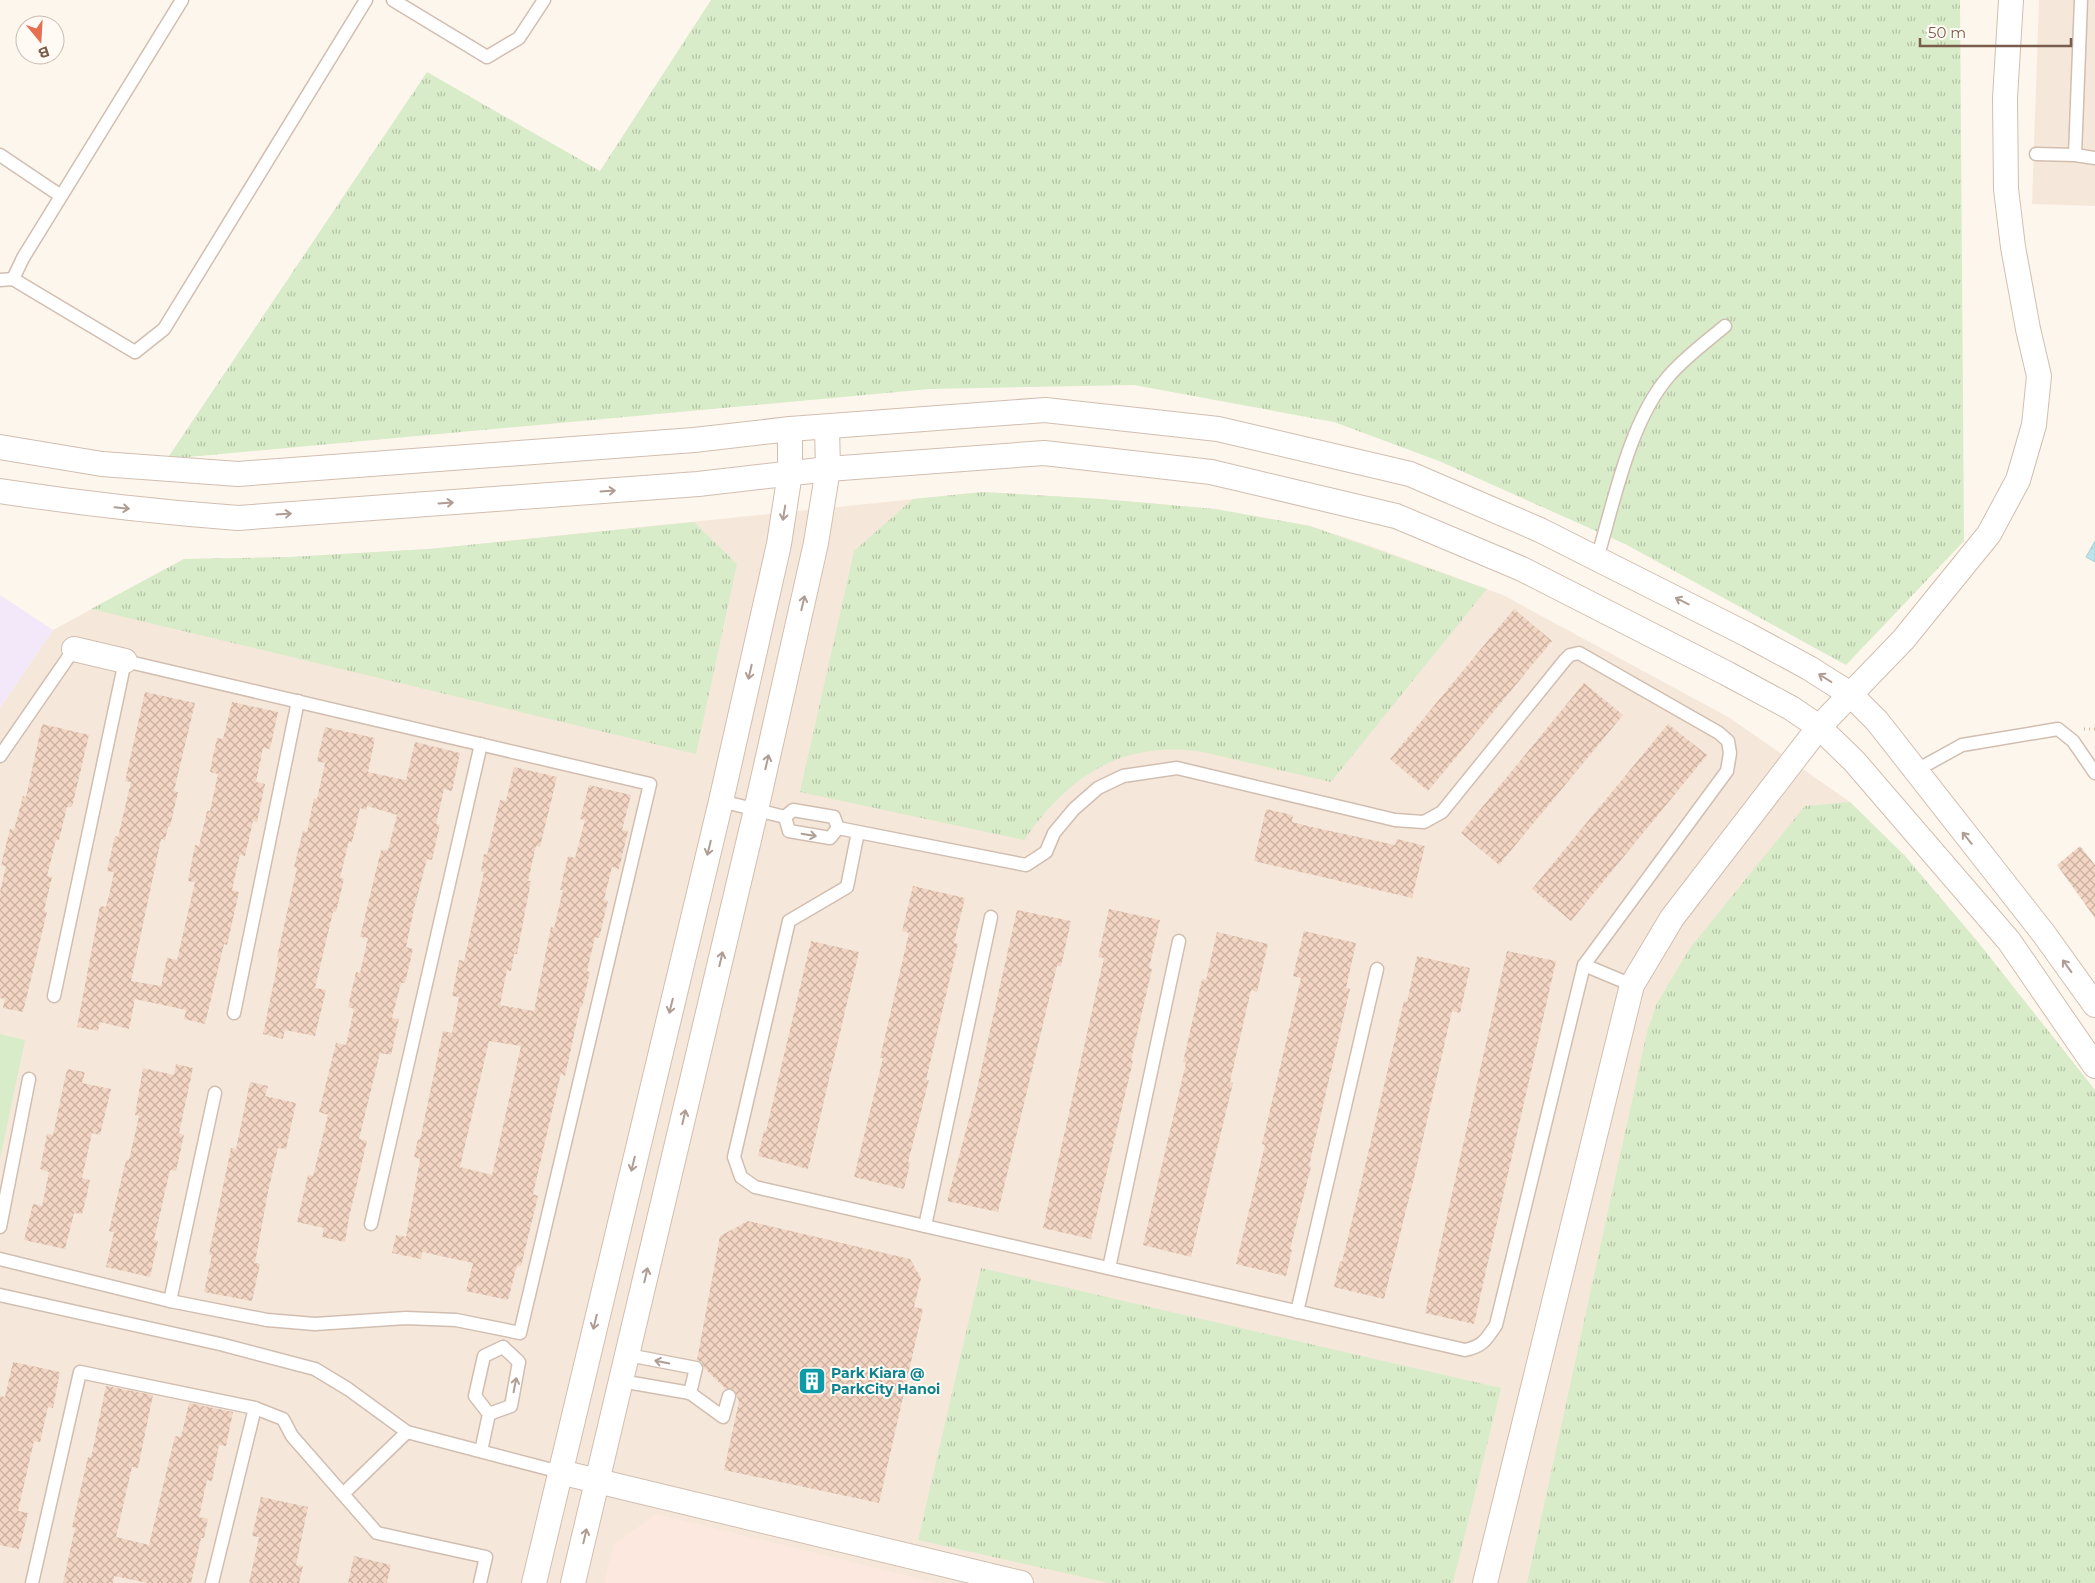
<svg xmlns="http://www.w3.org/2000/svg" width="2095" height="1583" font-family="Montserrat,sans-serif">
	<defs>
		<pattern id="grass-tufts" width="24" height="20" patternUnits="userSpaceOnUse" patternTransform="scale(1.25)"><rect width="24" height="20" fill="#d8ecc9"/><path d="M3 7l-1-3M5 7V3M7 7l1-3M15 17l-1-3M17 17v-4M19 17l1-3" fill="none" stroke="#b4c2a5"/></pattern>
		<pattern id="water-ripples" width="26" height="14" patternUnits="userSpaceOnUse" patternTransform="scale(1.25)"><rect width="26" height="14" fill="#bfe3e8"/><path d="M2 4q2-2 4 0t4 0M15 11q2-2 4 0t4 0" fill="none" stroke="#a0bbbe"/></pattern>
		<pattern id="building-cross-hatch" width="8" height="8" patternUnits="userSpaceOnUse" patternTransform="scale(1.25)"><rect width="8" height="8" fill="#f3d5c3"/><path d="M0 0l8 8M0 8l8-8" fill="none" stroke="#cab0a1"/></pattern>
	</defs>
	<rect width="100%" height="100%" fill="#fdf6ec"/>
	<g fill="#f5e8da">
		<polygon points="2039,0 2095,0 2095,206 2032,204"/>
		<polygon points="983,492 1101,499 1215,509 1310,526 1376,548 1503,595 1730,718 1850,802 1905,856 1977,941 2095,1090 2095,1583 0,1583 0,708 53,630 184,559 290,557 429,549"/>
	</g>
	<polygon fill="#fde8e0" points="657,1514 936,1583 604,1583 614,1544"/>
	<polygon fill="#f3e8fa" points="0,595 53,630 0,708"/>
	<g fill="url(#grass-tufts)">
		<polygon points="711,0 1960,0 1964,541 1846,665 1625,544 1439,461 1334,422 1134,385 930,389 167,459 427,72 600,171"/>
		<path d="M983,492L1101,499L1215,509L1310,526L1487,589L1331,782L1198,751C1118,741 1068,778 1024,840L800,792L854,551L913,499Z"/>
		<polygon points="694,522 737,564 696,754 91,609 184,559 290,557 429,549"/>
		<polygon points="1850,802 1905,856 1977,941 2095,1090 2095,1583 1527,1583 1647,1032 1657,1003 1690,948 1805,806"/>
		<polygon points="981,1268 1501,1388 1453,1583 1109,1583 918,1540"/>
	</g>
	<polygon fill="#d8ecc9" points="0,1034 25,1040 0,1159"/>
	<polygon fill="url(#water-ripples)" stroke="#a5d3da" points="2095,541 2095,562 2086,557"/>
	<g fill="url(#building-cross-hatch)" fill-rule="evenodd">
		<polygon points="1514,609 1552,641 1428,791 1390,759"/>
		<polygon points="1584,683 1623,715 1499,865 1461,833"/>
		<polygon points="145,692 195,703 174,791 178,792 170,827 168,827 165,840 161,839 131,981 161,986 167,958 177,960 195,882 188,881 195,845 199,846 207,811 210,811 218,774 210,772 213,756 217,738 223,739 232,702 278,712 270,749 263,748 256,782 265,784 257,822 253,821 245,856 240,855 232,890 239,892 227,945 224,944 205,1024 184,1019 186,1010 135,999 129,1029 100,1022 98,1031 77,1027 100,906 106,907 110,891 114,872 107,871 115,836 118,837 131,782 125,781"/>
		<polygon points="42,724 89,735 72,807 67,807 59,840 56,840 47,876 52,877 44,911 47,912 23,1012 3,1008 5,999 0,998 0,892 6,866 1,865 10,829 14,830 23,796 26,797"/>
		<polygon points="1668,724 1707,755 1571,921 1532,889"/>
		<polygon points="325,727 375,738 368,772 400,779 406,780 415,742 460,753 452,791 444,789 436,824 440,825 436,842 432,860 427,859 414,909 406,947 413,949 405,983 401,983 392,1018 399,1019 391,1055 380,1053 359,1139 367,1141 349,1217 345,1242 322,1237 324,1228 297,1222 308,1175 313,1176 328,1115 319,1112 336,1043 346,1045 354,1009 348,1007 356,972 360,973 368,938 360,937 381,850 388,850 397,815 367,806 366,810 360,808 352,842 349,841 340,878 344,879 336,912 333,912 315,988 326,990 315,1036 285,1030 283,1039 263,1034 279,957 277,957 297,868 294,867 303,831 307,832 314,798 317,799 325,763 317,761"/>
		<path d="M514,767L557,777L540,847L536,846L528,881H531L517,954H514L511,971L507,970L500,1005L534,1011L551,927L554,928L563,890H560L568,856L575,858L585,820L580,819L589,785L631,795L622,830L628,831L619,869L612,867L608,883L604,900L608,901L599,938L595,937L587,971L590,972L582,1007H580L565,1076L561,1073L533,1194L538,1196L521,1266L517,1265L508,1300L466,1291L473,1263L422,1252L421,1259L392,1253L396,1235L406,1237L420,1159L414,1157L418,1139L420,1140L443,1031L452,1033L459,997L452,996L459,960L464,961L484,872L481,871L484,854L487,855L500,800L506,801ZM489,1041L521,1046L492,1175L460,1167Z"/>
		<polygon points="1266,809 1293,815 1292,822 1312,827 1395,845 1397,839 1425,846 1412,898 1254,861"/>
		<polygon points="2080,846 2095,865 2095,918 2057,865"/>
		<polygon points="913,886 965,898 954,943 958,944 926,1080 929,1080 908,1162 910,1163 904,1189 854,1177 883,1058 880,1058 909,933 902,931"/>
		<polygon points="1109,909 1160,920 1149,968 1152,969 1131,1060 1133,1061 1091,1239 1043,1228 1104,958 1098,957"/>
		<polygon points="1017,910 1071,921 1061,966 1057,966 998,1212 947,1201 976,1093"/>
		<polygon points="1304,931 1356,943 1346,988 1350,989 1309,1166 1311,1167 1290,1249 1292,1250 1286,1276 1236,1264 1265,1145 1262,1144 1301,978 1293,976"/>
		<polygon points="1217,932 1268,944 1257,992 1251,990 1230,1082 1233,1083 1191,1257 1143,1245 1186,1063 1183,1062 1202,979 1206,980"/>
		<polygon points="811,941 859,952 808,1169 758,1156 764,1131 766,1131"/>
		<polygon points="1507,951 1556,961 1474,1324 1425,1313"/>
		<polygon points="1417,956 1470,968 1460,1013 1452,1011 1414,1178 1384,1299 1334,1287 1340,1261 1342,1262 1362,1179 1404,1001 1407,1002"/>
		<polygon points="176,1064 193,1068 179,1133 184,1135 176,1171 170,1170 154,1240 158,1241 150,1277 106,1267 114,1232 109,1231 126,1160 129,1160 139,1116 135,1115 143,1068 174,1075"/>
		<polygon points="67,1069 85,1072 82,1083 111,1089 100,1135 92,1133 82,1178 90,1180 86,1199 82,1214 74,1213 65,1249 24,1240 33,1204 42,1206 49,1172 40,1169 47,1134 53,1135"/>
		<polygon points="250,1082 268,1086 265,1096 296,1103 286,1149 278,1148 268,1192 255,1263 260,1264 252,1301 204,1292 212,1255 209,1254 231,1148 236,1149"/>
		<polygon points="748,1221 910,1259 921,1278 914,1307 923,1309 879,1503 724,1470 739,1401 734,1390 726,1389 704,1368 702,1362 697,1360 720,1236"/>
		<polygon points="13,1362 60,1372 53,1408 48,1407 40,1442 34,1441 18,1511 28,1513 19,1549 0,1545 0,1396 5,1397"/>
		<polygon points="106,1386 153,1395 138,1468 132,1467 116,1537 149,1545 175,1436 181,1437 189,1403 233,1412 226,1446 219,1445 212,1481 207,1480 199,1517 208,1519 204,1538 201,1538 191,1583 148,1583 114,1576 113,1583 63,1583 75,1528 72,1527 88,1457 91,1458"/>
		<polygon points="261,1497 308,1507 296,1565 303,1566 299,1583 249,1583 259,1537 252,1536"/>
		<polygon points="354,1556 391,1565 387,1583 348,1583"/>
	</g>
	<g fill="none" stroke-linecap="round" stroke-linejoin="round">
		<g stroke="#d1beb0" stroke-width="15">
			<g id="lane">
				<polyline points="182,0 23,258 13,279 135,352 164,329 366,0"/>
				<polyline points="393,0 487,57 519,38 544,0"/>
				<polyline points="2036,154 2075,155 2095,158"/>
				<polyline points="0,155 61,196"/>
				<polyline points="2075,155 2081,0"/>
				<polyline points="0,280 13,279"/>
				<path d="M1597,559C1614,502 1629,423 1668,377C1684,358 1706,342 1725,326"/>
				<polyline points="0,756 74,649"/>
				<polyline points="1915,771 1962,745 2058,729 2073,741 2095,773"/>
				<polyline points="721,801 785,817"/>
				<polyline points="785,817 789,831 830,838 838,828"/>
				<polyline points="785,817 793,810 834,817 838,828"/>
				<path d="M838,828L1026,865L1046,852L1054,833L1074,809L1098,788L1123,776L1177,768L1395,820L1424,822L1442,812L1565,660L1570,655L1579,653L1719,733L1728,741L1730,753L1727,771L1584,965L1496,1325C1486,1340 1483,1346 1465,1350L755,1187L741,1177L734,1157L789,921L847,887L858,832"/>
				<polyline points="1584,965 1632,985"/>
				<polyline points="234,1013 298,701"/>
				<polyline points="371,1224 481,744"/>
				<polyline points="925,1226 991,917"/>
				<polyline points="0,1227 29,1079"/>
				<polyline points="0,1259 170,1301 267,1320 315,1324 406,1318 456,1320 520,1333 650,784 125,661 54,996"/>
				<polyline points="1109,1268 1179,941"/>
				<polyline points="0,1295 220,1344 315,1369 348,1389 407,1432 560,1472"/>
				<polyline points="170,1301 215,1093"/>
				<polyline points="1297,1312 1377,969"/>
				<polyline points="628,1355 696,1368 690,1393 723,1417 729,1396"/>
				<polyline points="621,1381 690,1393"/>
				<polyline points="489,1414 511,1406 519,1362 503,1347"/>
				<polyline points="481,1451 489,1414 475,1396 484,1356 503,1347"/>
				<polyline points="343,1494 407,1432"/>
				<polyline points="32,1583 80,1372 255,1408 283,1419 292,1436 377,1533 486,1557 480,1583"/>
				<polyline points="212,1583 255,1408"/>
			</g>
		</g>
		<g stroke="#d1beb0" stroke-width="26">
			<g id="street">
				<polyline points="0,447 102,464 238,474 694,440 790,429 1045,410 1218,429 1410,474 1540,530 1748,635 1809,668 1850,694 1877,721 2044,934 2095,1005"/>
				<path d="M0,491C79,503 158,512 238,518L698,484L828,469L1044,453L1211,472L1396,516L1522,569L1726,673L1791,708L1819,727L1854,761L2009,941L2095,1066"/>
				<polyline points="74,649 125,661"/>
				<polyline points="560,1472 1021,1583"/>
				<polyline points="534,1583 721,801 779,544 790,473 790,429"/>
				<polyline points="573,1583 756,810 816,543 828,469 827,427"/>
				<polyline points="1485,1583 1632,985 1672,918 1819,727 1903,640 1989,534 2018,480 2034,425 2039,376 2028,329 2013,247 2006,189 2005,98 2011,0"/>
			</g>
		</g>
		<polyline stroke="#d9b8a5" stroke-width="3" stroke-dasharray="1 4" stroke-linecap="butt" points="2084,729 2095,729"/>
		<use href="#lane" stroke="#fff" stroke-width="12"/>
		<use href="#street" stroke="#fff" stroke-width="24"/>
	</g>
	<defs><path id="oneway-shaft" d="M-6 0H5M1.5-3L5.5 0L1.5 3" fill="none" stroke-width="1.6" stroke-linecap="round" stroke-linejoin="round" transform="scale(1.25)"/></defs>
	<g stroke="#af9d94">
		<use href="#oneway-shaft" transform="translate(608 491) rotate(-4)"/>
		<use href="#oneway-shaft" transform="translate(446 503) rotate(-4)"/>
		<use href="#oneway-shaft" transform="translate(122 508) rotate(6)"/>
		<use href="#oneway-shaft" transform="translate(784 513) rotate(99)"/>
		<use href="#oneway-shaft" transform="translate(284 514) rotate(-4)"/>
		<use href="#oneway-shaft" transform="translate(1682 601) rotate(-153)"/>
		<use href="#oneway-shaft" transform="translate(803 603) rotate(-77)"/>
		<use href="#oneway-shaft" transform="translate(750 672) rotate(103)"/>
		<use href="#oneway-shaft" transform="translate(1825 678) rotate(-148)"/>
		<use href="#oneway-shaft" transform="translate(767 762) rotate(-77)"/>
		<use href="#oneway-shaft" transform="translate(809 835) rotate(10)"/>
		<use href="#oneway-shaft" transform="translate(1967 838) rotate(-129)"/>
		<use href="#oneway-shaft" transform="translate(709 848) rotate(104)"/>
		<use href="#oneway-shaft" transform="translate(721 959) rotate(-77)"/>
		<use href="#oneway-shaft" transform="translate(2067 966) rotate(-126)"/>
		<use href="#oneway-shaft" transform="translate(671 1006) rotate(104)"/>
		<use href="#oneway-shaft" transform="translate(684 1117) rotate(-77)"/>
		<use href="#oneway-shaft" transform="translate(633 1164) rotate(104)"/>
		<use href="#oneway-shaft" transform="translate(646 1275) rotate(-77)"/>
		<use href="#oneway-shaft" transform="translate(595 1322) rotate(104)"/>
		<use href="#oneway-shaft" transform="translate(662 1362) rotate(-169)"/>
		<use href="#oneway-shaft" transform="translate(515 1385) rotate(-79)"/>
		<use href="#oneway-shaft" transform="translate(585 1536) rotate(-77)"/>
	</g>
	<defs>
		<g id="building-square" transform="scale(1.4375)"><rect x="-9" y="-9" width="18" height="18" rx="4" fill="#0f9aa8" stroke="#fffaf3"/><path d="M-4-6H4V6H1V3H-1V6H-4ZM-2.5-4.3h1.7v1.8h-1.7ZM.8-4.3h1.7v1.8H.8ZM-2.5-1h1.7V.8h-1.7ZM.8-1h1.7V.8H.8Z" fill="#fff"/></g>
	</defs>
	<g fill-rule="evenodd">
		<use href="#building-square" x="812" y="1381"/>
	</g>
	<g text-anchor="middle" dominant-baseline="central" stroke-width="4" stroke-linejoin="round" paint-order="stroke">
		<g font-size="14" font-weight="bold" fill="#0d838f" stroke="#fffaf3" text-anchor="start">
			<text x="831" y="1373">Park Kiara @<tspan x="831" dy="16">ParkCity Hanoi</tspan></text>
		</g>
	</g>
	<g transform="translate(40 40) rotate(162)"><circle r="24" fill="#fffaf3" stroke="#cabbb1"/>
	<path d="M0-4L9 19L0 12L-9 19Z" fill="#e76f51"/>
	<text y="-8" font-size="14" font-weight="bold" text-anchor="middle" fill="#7a5c4d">B</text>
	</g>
	<path d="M1920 38v8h151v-8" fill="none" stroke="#7a5c4d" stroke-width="2.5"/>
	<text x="1928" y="38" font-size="15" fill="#7a5c4d" stroke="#fffaf3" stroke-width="4" paint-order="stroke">50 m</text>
</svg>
